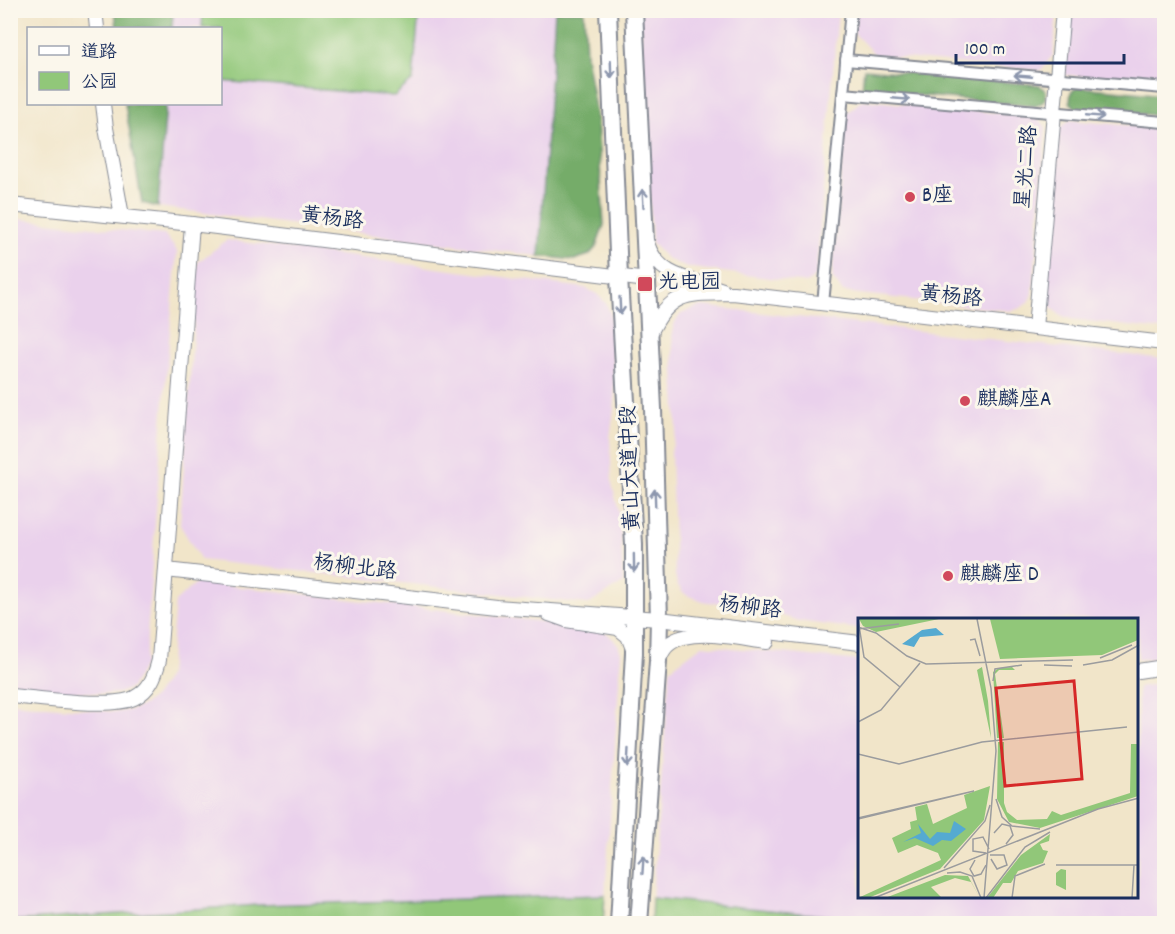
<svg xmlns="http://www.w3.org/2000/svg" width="1175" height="934" font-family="Dekko,'LXGW WenKai TC',sans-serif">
	<rect width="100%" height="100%" fill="#fbf7ec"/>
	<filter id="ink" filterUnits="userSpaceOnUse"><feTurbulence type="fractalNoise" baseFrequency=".0167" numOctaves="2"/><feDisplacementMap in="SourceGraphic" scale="12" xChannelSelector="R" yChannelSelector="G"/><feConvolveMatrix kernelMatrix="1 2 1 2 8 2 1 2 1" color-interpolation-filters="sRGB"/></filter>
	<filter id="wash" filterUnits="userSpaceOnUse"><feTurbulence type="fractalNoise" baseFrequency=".008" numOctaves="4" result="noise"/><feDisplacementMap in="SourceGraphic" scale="24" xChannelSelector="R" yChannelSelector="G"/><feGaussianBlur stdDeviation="1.35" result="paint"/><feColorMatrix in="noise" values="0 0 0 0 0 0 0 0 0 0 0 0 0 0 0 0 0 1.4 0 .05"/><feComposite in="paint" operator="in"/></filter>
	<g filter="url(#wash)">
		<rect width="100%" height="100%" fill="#f1e5c9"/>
		<g fill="#ead1ec">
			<polygon points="115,11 555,11 539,256 158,207 142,203 125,104 220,104 220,28 117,28"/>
			<polygon points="640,11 838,11 816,275 807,283 685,267 666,258 652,243"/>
			<polygon points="856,11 1057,11 1053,55 1040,71 875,55 854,33"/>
			<polygon points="1070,11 1164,11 1164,83 1065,75"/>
			<polygon points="862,100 1037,117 1046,127 1033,292 1029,301 1021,308 1011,311 843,292 832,278 846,114"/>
			<polygon points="1070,120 1164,129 1164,330 1071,319 1060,315 1051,307 1046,295 1060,128"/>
			<polygon points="10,218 165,235 177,251 163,411 145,664 131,688 119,693 106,694 11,686"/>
			<polygon points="227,240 585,288 597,294 606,303 611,316 615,402 610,438 612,484 620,517 623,583 589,604 201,560 180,525 198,262"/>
			<polygon points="702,306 1164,359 1164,655 1149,659 1138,659 1138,619 860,619 860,629 798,621 760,608 700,601 683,593 677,584 675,574 671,452 677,428 672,332 675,322 681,314 691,309"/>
			<polygon points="197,582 597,628 608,634 618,644 621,653 605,895 259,905 11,921 11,703 117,712 131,710 144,705 154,697 169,675 175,602"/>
			<polygon points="702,645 860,661 860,896 1138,896 1138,687 1164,683 1164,923 895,924 652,898 670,669"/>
		</g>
		<g fill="#91c779" stroke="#567b6c" stroke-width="1.5">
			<polygon points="203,11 419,11 413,80 394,96 221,81 220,28 202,28"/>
			<polygon points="605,895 603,924 10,923 11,921 259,905"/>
			<polygon points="652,898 895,923 651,923"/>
		</g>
		<g fill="#74ac69" stroke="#486e64" stroke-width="1.5">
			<polygon points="115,11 173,11 172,28 117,28"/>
			<polygon points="555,11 584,11 586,55 597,122 604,225 596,247 589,255 574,260 539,256"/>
			<polygon points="864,69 1039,85 1046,91 1045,101 1036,106 862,90"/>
			<polygon points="1078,87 1164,95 1164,116 1076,108 1070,102 1071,92"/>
			<polygon points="125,104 166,104 158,207 142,203"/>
		</g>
	</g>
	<g filter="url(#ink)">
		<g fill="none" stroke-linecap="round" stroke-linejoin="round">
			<g stroke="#868a94" stroke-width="14">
				<g id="minor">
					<polyline points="846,60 1164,88"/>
					<polyline points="843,94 1164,122"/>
					<polyline points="823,304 851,10"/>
				</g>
			</g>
			<g stroke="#868a94" stroke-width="16">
				<g id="tertiary">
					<polyline points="95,10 97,28"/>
					<polyline points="103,104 106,128 122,216"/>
					<polyline points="10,205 192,224 647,280"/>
					<path d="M647,243C658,278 691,279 723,290"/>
					<polyline points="1035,328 1063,10"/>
					<path d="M650,334C670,290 690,294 733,293L1164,343"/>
					<polyline points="166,570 497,607 659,619 860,643"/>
					<polyline points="549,614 566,620 618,628 628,636 633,649"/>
					<path d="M658,661C661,655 663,649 668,645C690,626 740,639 767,642"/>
					<polyline points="1138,671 1164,667"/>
					<path d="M10,696C39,698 111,709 134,698C150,690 155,676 159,660L192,224"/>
				</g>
			</g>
			<g stroke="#868a94" stroke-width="20">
				<g id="secondary">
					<polyline points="608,10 619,277 634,544 634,653 619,924"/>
					<polyline points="634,10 653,409 659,619 658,661 639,924"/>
				</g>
			</g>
			<use href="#minor" stroke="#fff" stroke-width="10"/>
			<use href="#tertiary" stroke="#fff" stroke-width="14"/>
			<use href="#secondary" stroke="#fff" stroke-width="16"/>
		</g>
		<defs><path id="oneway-shaft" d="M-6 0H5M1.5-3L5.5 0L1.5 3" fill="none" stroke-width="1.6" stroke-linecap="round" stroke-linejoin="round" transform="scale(1.5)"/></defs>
		<g stroke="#8d97ae">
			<use href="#oneway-shaft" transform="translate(611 69) rotate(88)"/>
			<use href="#oneway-shaft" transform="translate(1023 76) rotate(-175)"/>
			<use href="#oneway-shaft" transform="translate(901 99) rotate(5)"/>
			<use href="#oneway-shaft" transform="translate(1095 116) rotate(5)"/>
			<use href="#oneway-shaft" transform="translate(643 198) rotate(-93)"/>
			<use href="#oneway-shaft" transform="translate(620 306) rotate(87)"/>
			<use href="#oneway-shaft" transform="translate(655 498) rotate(-92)"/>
			<use href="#oneway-shaft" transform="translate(634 563) rotate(89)"/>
			<use href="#oneway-shaft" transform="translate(628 758) rotate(93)"/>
			<use href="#oneway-shaft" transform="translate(643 865) rotate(-86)"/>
		</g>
	</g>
	<g fill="#d1495b" stroke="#fbf7ec" stroke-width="2">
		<circle cx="910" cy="197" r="6"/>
		<rect x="637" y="276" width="16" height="16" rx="3"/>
		<circle cx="965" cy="401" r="6"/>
		<circle cx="948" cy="576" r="6"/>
	</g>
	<g text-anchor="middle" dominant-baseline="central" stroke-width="6" stroke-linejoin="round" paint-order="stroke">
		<g font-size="21" fill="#1b2f5e" stroke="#fbf7ec">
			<text transform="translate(1028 167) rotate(-85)">星光二路</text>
			<text transform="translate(332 220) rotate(7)">黄杨路</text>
			<text transform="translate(951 298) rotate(6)">黄杨路</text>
			<text transform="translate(632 468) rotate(-92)">黄山大道中段</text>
			<text transform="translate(355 569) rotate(7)">杨柳北路</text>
			<text transform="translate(750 609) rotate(7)">杨柳路</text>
		</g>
		<g font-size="21" fill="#1b2f5e" stroke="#fbf7ec" text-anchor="start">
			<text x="922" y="197">B座</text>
			<text x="658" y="284">光电园</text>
			<text x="977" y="401">麒麟座A</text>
			<text x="960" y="576">麒麟座 D</text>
		</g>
	</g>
	<g transform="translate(858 618)">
		<rect width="280" height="280" fill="#f1e5c9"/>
		<path d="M1,1H81L18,14L5,8ZM132,1H280V22L244,37L142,41ZM124,49L130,83L133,120L119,52ZM154,49L157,52H141L137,56L146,120H139L135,54L141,50ZM140,124H146V185L149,194L159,202L189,201L194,193L203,197L272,175L273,126H280V178L182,210L151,204L139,181ZM132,168L126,202L82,251L10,280H0L83,242L80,235L59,227L40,235L34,220L53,211L52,204L59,202L57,189L69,186L75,206L109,190L106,177ZM192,216L191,223L182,226L185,232L190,233L185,245L160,253L153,265H145L135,280H129L163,237ZM203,251L208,252V272L198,267V255ZM87,257L110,258L122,280L113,264L97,260L73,269L84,280H27Z" fill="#91c779"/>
		<path d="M78,10L86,17L62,19L56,29L44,26L64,12ZM96,203L108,211L93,223L84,222L75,228L57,220L45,224L63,215L60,206L72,221L79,214L92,215Z" fill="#55aad1"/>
		<path fill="none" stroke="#9b9c9e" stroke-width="1.5" d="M0,1L6,39L42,69M119,1L133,70L138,133L126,280M0,9L18,15L49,38L68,46L215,42M0,11L41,6M112,22L117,21L122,38M242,40L274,27M186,47L214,48M225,47L254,42L281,27M135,63L137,51L164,47M0,104L23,92L62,45M0,136L41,146L124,124L269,109M138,181L144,199L154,208L182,211M0,200L116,173L0,201M136,215L144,206L152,208L155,217L148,226M128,235L115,233V221L125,219L131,231M132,237H146L149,247L139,251L133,241M117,242L112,251L116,258L123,256L128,247M198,247H281M86,250L127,203L132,187M89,255L102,254L114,258L123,280M16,280L240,191L281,180M128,280L167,229L192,214M154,280L157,258L187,246M274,280L276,247"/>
		<path fill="#d62828" fill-opacity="0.15" stroke="#d62828" stroke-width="3" d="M216,63L224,161L147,168L138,70Z"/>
		<rect width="280" height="280" fill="none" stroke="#1b2f5e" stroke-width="3"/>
	</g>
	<rect width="1175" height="934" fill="none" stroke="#fbf7ec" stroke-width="36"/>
	<rect x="27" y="27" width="195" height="78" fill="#fbf7ec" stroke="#a1a7b3" stroke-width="1.5"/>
	<rect x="39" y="46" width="30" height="9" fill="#ffffff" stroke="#a1a7b3" stroke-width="1.5"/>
	<text x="81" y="57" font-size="18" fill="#1b2f5e">道路</text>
	<rect x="39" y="72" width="30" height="18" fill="#91c779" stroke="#a1a7b3" stroke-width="1.5"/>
	<text x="81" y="87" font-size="18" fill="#1b2f5e">公园</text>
	<path d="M956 54v9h168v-9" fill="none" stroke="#1b2f5e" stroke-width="3"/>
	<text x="965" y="54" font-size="18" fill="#1b2f5e" stroke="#fbf7ec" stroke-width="4.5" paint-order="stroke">100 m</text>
</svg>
